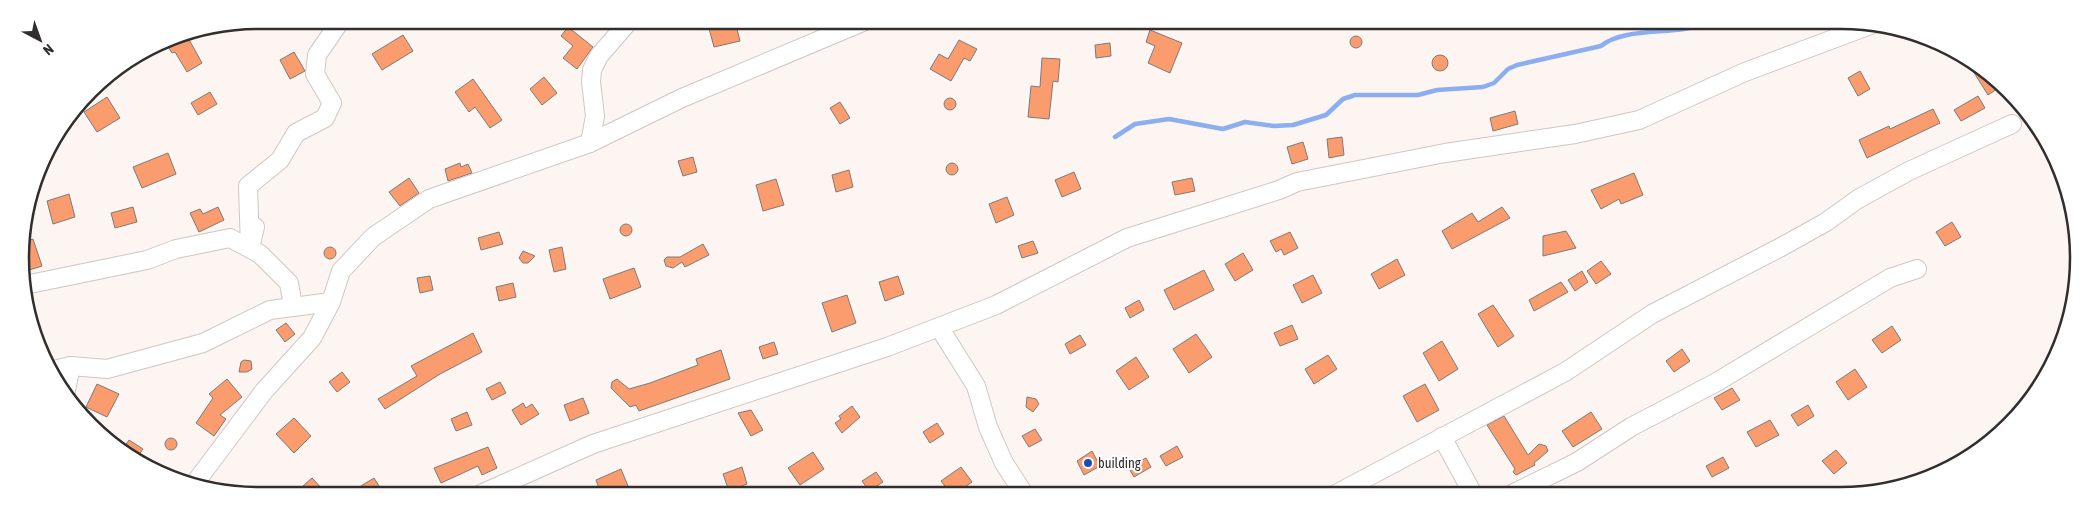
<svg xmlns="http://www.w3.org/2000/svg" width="2099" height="516" font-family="'Asap Condensed',sans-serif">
	<rect width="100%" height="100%" fill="#fcf5f1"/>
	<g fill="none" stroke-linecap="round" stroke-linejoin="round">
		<path stroke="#8aaeef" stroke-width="4.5" d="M1115,137L1135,124L1169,119L1223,129L1245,122L1274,126L1293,125L1326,115L1343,99L1355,95H1418L1437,90L1483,87L1494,83L1508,69L1517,65L1601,46C1626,25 1682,37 1706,22"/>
	</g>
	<g fill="#fb9c6e" stroke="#807a77">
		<polygon points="707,21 735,21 740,41 714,47"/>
		<polygon points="568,27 593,47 577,69 563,58 573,46 561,36"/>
		<polygon points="1150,30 1182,43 1170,73 1148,63 1155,46 1146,42"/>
		<polygon points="186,34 202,63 187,72 175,52 172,53 164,40"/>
		<polygon points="403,35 413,51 382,70 372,54"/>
		<circle cx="1356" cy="42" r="6"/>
		<polygon points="959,40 977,49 970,61 964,58 951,81 930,69 939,54 948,59"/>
		<polygon points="1110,43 1111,56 1096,58 1095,45"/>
		<polygon points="294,52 305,71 290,79 280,60"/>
		<circle cx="1440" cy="63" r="8"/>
		<polygon points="1042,58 1060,59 1058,82 1053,81 1049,119 1028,117 1031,86 1040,87"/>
		<polygon points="1970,61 2000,87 1988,95 1968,63"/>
		<polygon points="1860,71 1870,89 1858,96 1848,78"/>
		<polygon points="544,77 557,93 542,105 530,89"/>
		<polygon points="473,79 502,120 490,128 475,107 469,112 455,92"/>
		<polygon points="210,92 217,104 198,115 191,103"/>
		<polygon points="1978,96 1985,108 1961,121 1954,110"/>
		<polygon points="107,97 120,118 97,132 84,112"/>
		<circle cx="950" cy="104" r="6"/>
		<polygon points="840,102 850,118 840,124 830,108"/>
		<polygon points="1933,109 1940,123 1867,158 1859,140 1889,126 1890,129"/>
		<polygon points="1515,111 1518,124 1493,131 1490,118"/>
		<polygon points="1342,137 1344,155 1329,158 1327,139"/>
		<polygon points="1303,142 1308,159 1292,164 1287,147"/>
		<polygon points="168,153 176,174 142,188 133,167"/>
		<polygon points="693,157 697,172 683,176 678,161"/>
		<circle cx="952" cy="169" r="6"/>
		<polygon points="460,163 461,167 468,164 472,173 448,181 445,169"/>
		<polygon points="849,170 853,187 836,192 832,175"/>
		<polygon points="1074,172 1081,189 1062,197 1055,180"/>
		<polygon points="1634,173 1643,195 1621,204 1619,199 1601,209 1591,190"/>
		<polygon points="409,178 419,193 400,206 389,192"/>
		<polygon points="1192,178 1195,191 1175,195 1172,182"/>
		<polygon points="776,179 784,205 763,211 756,185"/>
		<polygon points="69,194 75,217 53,224 47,201"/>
		<polygon points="1007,197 1014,215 996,223 989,204"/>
		<polygon points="133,207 137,222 115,228 111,213"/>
		<polygon points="218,207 224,220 199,232 190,213 200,209 203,214"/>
		<polygon points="1502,207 1510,218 1452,249 1442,231 1472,213 1478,222"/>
		<polygon points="1952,222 1961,237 1945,246 1936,232"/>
		<circle cx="626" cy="230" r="6"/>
		<polygon points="1566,231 1576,248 1543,256 1543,236"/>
		<polygon points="499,232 503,244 481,250 478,238"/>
		<polygon points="1290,232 1298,248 1284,255 1281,249 1276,252 1270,241"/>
		<polygon points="33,239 42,266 23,272 21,243"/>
		<polygon points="1033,241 1038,253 1022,258 1018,246"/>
		<polygon points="703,244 709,255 685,267 682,262 673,268 666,266 664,260 667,257 680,257"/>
		<circle cx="330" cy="253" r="6"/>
		<polygon points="562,247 566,269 554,272 549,250"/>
		<polygon points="523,251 535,256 528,263 523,263 519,258"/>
		<polygon points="1243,253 1253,270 1235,281 1225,264"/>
		<polygon points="1397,259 1405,275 1379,289 1371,274"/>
		<polygon points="1601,261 1611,274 1596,284 1587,271"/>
		<polygon points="634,268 641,287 610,299 603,279"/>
		<polygon points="1204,270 1214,290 1174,310 1164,290"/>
		<polygon points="1582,271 1588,282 1575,291 1568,280"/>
		<polygon points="1313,275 1322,293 1302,303 1293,285"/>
		<polygon points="430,276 433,290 420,293 417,278"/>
		<polygon points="898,276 904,294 885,301 879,282"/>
		<polygon points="1561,282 1568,292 1534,311 1529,300"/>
		<polygon points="513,283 516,297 499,301 496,287"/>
		<polygon points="847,295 856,323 832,332 822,303"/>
		<polygon points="1139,300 1144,310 1130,318 1125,308"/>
		<polygon points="1493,305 1514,336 1498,347 1478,314"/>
		<polygon points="286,323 295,334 285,342 276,330"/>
		<polygon points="1292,325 1298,339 1280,346 1274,333"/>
		<polygon points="1892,326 1901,340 1882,353 1872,340"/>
		<polygon points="473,333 482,352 440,374 385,409 378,399 417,376 411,366"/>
		<polygon points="1196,334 1212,357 1189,373 1173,349"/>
		<polygon points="1080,335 1086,345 1070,354 1065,344"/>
		<polygon points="1442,341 1458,369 1439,381 1423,353"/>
		<polygon points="774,342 778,354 763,359 759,347"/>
		<polygon points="1682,349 1690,361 1674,372 1666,361"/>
		<polygon points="721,350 730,379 639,411 636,405 630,407 611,388 612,382 617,379 629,389 650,383 698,365 696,359"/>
		<polygon points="1328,355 1337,369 1314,384 1305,369"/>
		<polygon points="1136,357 1149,377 1129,390 1116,371"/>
		<polygon points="244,360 251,361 252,369 247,372 239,372 241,362"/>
		<polygon points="1855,369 1867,387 1848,400 1836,382"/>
		<polygon points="342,372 350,382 337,392 329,382"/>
		<polygon points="227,379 242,397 220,415 226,419 214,436 196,423 213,398 209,394"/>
		<polygon points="500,382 506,393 492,400 486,389"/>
		<polygon points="97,384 119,394 107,417 86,407"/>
		<polygon points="1425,384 1439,410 1417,422 1403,396"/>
		<polygon points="1732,388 1740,400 1722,410 1714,398"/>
		<polygon points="1027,397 1036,399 1039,404 1033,412 1026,407"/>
		<polygon points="583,398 589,413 570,421 564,405"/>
		<polygon points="523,403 526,408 532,404 539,414 521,425 512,410"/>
		<polygon points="1808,405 1814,416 1798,426 1791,415"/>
		<polygon points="852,406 860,417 842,433 835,423 841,419 839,416"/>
		<polygon points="751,410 763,430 751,436 738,413"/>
		<polygon points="467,412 472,425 456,431 451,419"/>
		<polygon points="1591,412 1602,429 1573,447 1562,431"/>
		<polygon points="1504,416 1528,455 1539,444 1546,446 1548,451 1534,463 1535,465 1516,475 1513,472 1515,469 1487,425"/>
		<polygon points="294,418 311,436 294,453 276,434"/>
		<polygon points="1770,420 1779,435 1756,447 1747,432"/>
		<polygon points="937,423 944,434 930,443 923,432"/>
		<polygon points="1035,429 1042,440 1029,447 1022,436"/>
		<circle cx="171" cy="444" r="6"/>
		<polygon points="129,440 143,449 135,460 122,450"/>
		<polygon points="1177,446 1183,457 1166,466 1160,456"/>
		<polygon points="488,447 497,468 482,475 478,466 441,483 434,468"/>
		<polygon points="1836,450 1847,463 1834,474 1822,461"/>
		<polygon points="1092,451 1100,466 1084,475 1077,461"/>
		<polygon points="813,452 824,469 800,485 788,468"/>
		<polygon points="1723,457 1729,468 1712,477 1706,466"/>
		<polygon points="1146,458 1151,467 1134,477 1128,467"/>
		<polygon points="742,467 747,484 729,491 723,474"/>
		<polygon points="961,467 972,482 955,494 951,494 941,481"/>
		<polygon points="621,469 628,486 610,494 601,494 596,480"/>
		<polygon points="876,472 883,482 869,491 862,481"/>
		<polygon points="312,478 327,494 294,494"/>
		<polygon points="374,478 381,489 373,494 348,494"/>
	</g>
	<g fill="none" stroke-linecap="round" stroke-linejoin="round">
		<g stroke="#cec7c4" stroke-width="20">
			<g id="minor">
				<polyline points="590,143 595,116 591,82 592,70 599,56 630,20"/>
				<polyline points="255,227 250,248 248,186 280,160 296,133 325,118 332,103 315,74 317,55 341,20"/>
				<polyline points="25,285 147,260 176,249 230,238 260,254 289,283 293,306"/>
				<polyline points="939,327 976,386 988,427 1004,463 1024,494"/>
				<polyline points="53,370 71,366 107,369 203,343 270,310 331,302"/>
				<polyline points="65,395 71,366"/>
				<polyline points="1442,437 1473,494"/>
				<polyline points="195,483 264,391 312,338 331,302 341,271 373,237 429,199 590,143 682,98 865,21"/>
				<polyline points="481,494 593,444 887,347 996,305 1127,238 1279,190 1297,182 1445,153 1575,134 1639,120 1745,72 1876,23"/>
				<polyline points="1336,494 1565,372 1652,314 1783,246 1826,222 1858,199 1909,171 2012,124"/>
				<polyline points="1512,494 1577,462 1631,427 1715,383 1890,278 1917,269"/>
			</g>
		</g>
		<use href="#minor" stroke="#fff" stroke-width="18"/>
	</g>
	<circle fill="#184ebb" stroke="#fff" stroke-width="2" cx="1088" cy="463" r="5"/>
	<g text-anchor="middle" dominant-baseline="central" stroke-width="4" stroke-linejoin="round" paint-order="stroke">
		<g font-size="14" fill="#312e2d" stroke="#fff" text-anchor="start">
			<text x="1098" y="463">building</text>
		</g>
	</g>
	<path d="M0 0H2099V516H0ZM258 29H1841A229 229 0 0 1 2070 258V258A229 229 0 0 1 1841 487H258A229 229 0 0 1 29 258V258A229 229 0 0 1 258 29Z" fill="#fff" fill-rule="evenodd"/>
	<path fill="none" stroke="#312e2d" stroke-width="2.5" d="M258 29H1841A229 229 0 0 1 2070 258V258A229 229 0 0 1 1841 487H258A229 229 0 0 1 29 258V258A229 229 0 0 1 258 29Z"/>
	<g transform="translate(40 40) rotate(139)" stroke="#ffffff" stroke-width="4" paint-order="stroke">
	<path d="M0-4L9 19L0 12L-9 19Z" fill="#312e2d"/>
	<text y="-8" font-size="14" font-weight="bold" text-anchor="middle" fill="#312e2d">N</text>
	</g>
</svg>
